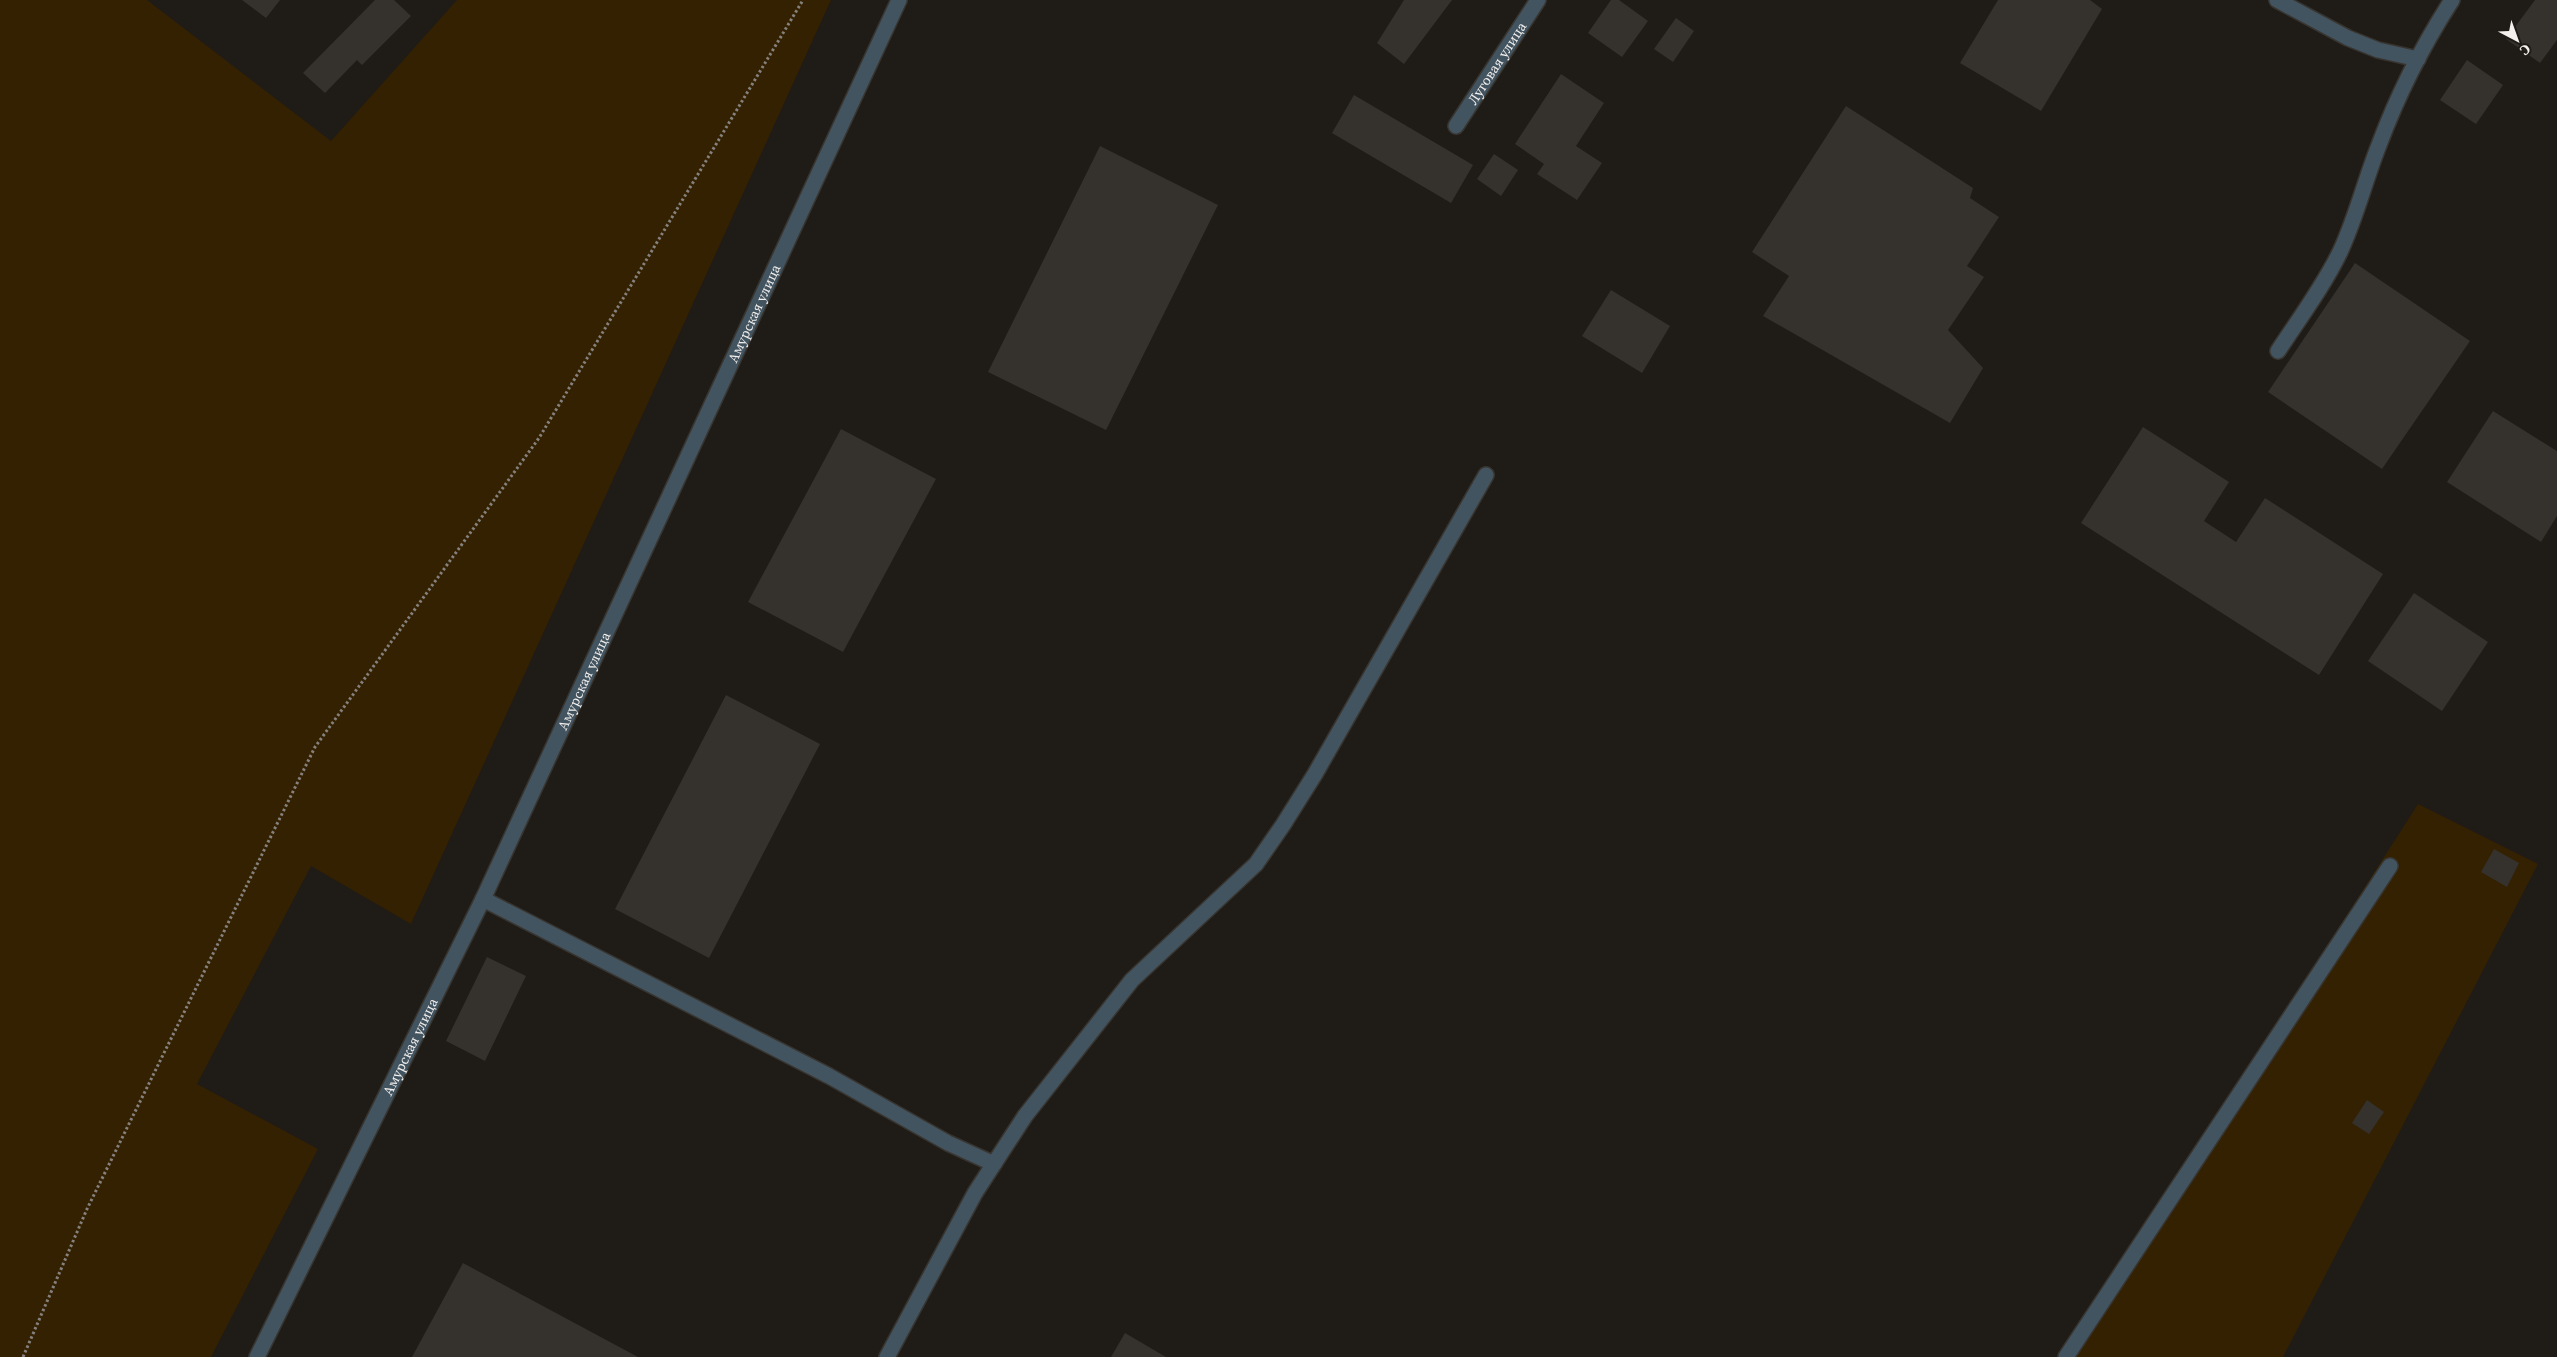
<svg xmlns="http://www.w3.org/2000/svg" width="2557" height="1357" font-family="'Source Serif 4',serif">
	<rect width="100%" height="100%" fill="#1f1b16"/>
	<g fill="#342102">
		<polygon points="0,0 147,0 331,141 457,0 831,0 411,924 311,866 197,1084 318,1149 211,1357 0,1357"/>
		<polygon points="2418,804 2538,864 2283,1357 2064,1357"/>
	</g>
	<g fill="#35312c">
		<polygon points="242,0 280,0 266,18"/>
		<polygon points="375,0 394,0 411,16 362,65 357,60 325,93 303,73"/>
		<polygon points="1404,0 1452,0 1404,64 1377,43"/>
		<polygon points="1611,0 1619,0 1648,21 1622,57 1588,33"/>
		<polygon points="1998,0 2090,0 2102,9 2041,111 1960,63"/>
		<polygon points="2535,0 2557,0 2557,40 2540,63 2506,39"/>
		<polygon points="1676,18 1694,31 1673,62 1654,49"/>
		<polygon points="2467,60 2503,85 2476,124 2440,100"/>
		<polygon points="1561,74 1604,103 1576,146 1602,163 1577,200 1537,174 1544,164 1515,144"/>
		<polygon points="1354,95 1473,165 1451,203 1332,133"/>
		<polygon points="1846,106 1973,188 1970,198 1999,217 1967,266 1984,277 1948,330 1983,368 1950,423 1763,316 1789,276 1752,252"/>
		<polygon points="1100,146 1218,205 1106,430 988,372"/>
		<polygon points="1494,154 1518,170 1501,196 1477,179"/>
		<polygon points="2355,263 2470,341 2382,469 2268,392"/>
		<polygon points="1611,290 1670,326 1642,373 1582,336"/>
		<polygon points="2493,411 2557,451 2557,516 2541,542 2447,482"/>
		<polygon points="2143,427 2229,482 2204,521 2236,542 2265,498 2383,574 2319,675 2081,523"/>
		<polygon points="841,429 936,479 843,652 748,602"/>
		<polygon points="2414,593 2488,642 2442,711 2368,661"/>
		<polygon points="726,695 820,744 709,958 615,909"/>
		<polygon points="2494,849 2519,863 2507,887 2481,872"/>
		<polygon points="487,957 526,976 485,1061 446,1041"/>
		<polygon points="2367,1100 2384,1112 2369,1134 2352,1123"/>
		<polygon points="463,1263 638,1357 412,1357"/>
		<polygon points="1125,1333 1166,1357 1111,1357"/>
	</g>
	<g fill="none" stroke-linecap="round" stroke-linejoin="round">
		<g stroke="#383530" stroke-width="18">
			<g id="minor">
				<polyline points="2277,0 2348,38 2378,50 2418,59"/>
				<path id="s1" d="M1456,126L1538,0"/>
				<path d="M2278,351C2299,319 2323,287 2340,252C2356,218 2365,180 2379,145C2398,94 2423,45 2452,0"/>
				<polyline points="483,899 829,1076 948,1143 994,1164"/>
				<path id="s2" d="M257,1357L483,899L899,0"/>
				<polyline points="887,1357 975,1193 1025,1116 1132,980 1256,864 1283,825 1315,774 1486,475"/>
				<polyline points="2066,1357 2390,866"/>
			</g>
		</g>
		<polyline stroke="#85817d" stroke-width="3" stroke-dasharray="2.5 2.5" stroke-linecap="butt" points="23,1357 87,1209 315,747 539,438 803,0"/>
		<use href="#minor" stroke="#435461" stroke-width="15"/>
	</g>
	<g text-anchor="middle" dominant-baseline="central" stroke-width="4" stroke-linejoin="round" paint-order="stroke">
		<g font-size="14" fill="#f3f0ed" stroke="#1f1b16">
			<text stroke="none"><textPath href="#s1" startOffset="75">Луговая улица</textPath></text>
			<text stroke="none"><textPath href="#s2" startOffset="1156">Амурская улица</textPath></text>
			<text stroke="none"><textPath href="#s2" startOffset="751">Амурская улица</textPath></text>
			<text stroke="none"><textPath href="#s2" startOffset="346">Амурская улица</textPath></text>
		</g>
	</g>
	<g transform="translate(2517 40) rotate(139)" stroke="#1f1b16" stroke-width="4" paint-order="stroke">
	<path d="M0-4L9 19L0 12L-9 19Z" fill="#f3f0ed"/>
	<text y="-8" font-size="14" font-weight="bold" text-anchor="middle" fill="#f3f0ed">С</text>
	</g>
</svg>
